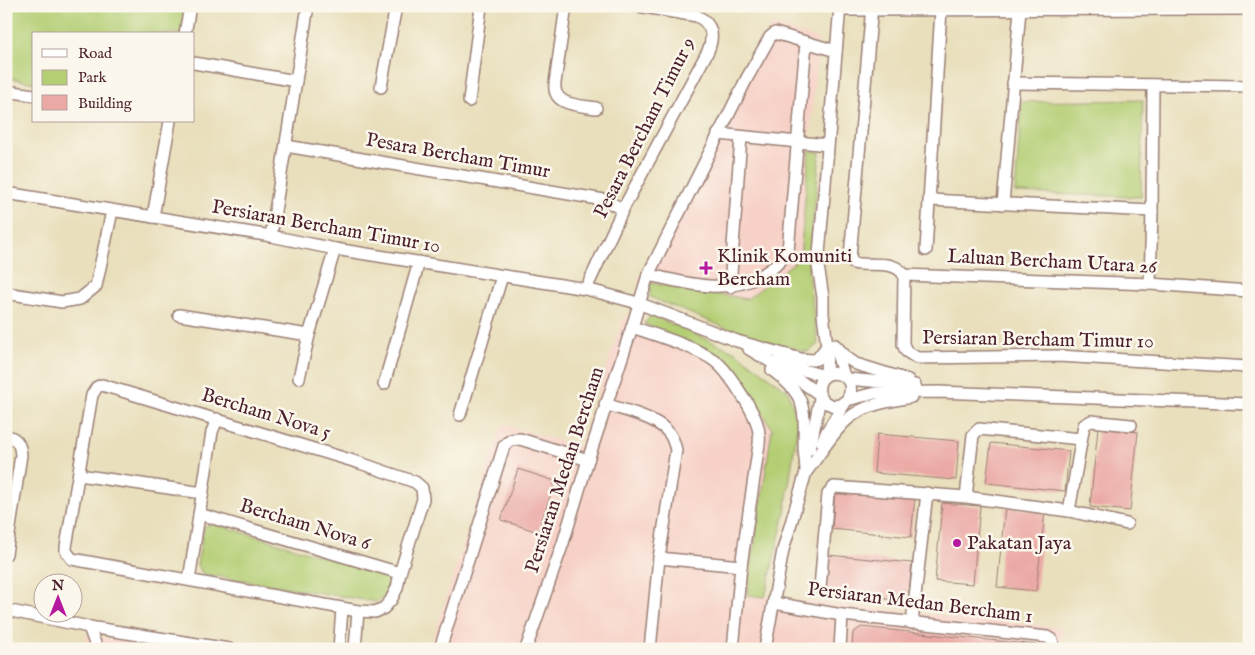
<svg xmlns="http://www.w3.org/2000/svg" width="1255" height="655" font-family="'IM FELL English',serif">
	<rect width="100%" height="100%" fill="#fbf7ec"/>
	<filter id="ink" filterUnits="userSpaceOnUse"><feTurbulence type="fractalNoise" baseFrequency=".02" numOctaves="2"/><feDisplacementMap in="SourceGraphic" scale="10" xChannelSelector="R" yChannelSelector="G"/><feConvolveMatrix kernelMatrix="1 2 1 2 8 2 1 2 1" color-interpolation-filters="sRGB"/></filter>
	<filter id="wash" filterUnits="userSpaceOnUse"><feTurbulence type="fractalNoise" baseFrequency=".0096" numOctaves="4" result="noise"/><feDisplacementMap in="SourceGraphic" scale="20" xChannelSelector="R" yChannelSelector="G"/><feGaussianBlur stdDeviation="1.12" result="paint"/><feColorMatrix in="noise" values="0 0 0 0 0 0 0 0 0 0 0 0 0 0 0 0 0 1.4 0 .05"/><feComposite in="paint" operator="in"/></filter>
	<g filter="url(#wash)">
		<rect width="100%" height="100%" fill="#e9dfbc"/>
		<g fill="#f7d1c7">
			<polygon points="772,25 818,39 800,258 747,299 638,281"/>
			<polygon points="624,316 724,357 741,377 773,429 747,595 1063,628 1061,649 430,649 493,451 503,424 579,447"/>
			<polygon points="85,635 171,649 91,649"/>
		</g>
		<g fill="#b4ce73" stroke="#7f764f">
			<polygon points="6,6 187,6 181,34 34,34 34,83 6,77"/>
			<polygon points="1143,100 1141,197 1015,193 1022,102"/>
			<polygon points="809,151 820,152 808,273 818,344 808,352 745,336 650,297 650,283 747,299 800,258"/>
			<polygon points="651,315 736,352 788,391 798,423 785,512 765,597 747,595 772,429 741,377 724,357 644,324"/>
			<polygon points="212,523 384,575 389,583 385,595 377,602 203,574 197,565 204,527"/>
		</g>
		<g id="blocks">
			<g fill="#eba9a5">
				<polygon points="1098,428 1138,432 1130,511 1090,507"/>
				<polygon points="877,434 959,441 956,480 874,473"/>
				<polygon points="991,443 1069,451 1065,491 986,483"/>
				<polygon points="518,469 555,481 538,532 501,520"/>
				<polygon points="835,490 915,497 911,537 832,529"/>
				<polygon points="942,503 980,506 973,584 935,581"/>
				<polygon points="1005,507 1045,512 1036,591 997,587"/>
				<polygon points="828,555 912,563 908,601 824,593"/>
				<polygon points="861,627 1047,646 1047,649 852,649 853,633"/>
			</g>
		</g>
	</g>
	<g filter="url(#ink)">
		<use href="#blocks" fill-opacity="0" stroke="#9a7f74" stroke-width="1"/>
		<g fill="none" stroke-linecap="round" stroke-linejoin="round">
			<g stroke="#9a7f74" stroke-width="14">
				<g id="minor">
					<path d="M566,6L555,83C552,106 579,105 596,108"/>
					<path d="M872,6L850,257L853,263C868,267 895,259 904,275L1150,284L1249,291"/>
					<polyline points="840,10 1249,9"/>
					<polyline points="185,34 190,6"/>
					<polyline points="194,63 296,81"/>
					<polyline points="1013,83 1249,86"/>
					<polyline points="381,87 396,6"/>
					<polyline points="6,91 34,95"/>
					<polyline points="469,101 481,6"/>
					<polyline points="718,134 828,145"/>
					<polyline points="286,146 604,200 623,209"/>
					<polyline points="6,193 271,236 335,249 586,289 638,303 737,341 801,359 813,360 817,359 827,346"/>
					<polyline points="930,200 1152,211"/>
					<polyline points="1003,204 1020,10"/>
					<polyline points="153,217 170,121"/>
					<polyline points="271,236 308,6"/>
					<polyline points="926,250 941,10"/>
					<path d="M648,275C685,282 724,296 760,276C772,269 780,263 788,251L806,43"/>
					<polyline points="904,275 903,344 906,351 917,358 1058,356 1249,367"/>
					<polyline points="1150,284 1152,211 1153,85"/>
					<polyline points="730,287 741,137"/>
					<path d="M586,289L623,209L708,51C714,37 713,24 697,16L638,6"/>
					<polyline points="6,293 62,302 80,299 96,286 112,211"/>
					<polyline points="179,315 309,335"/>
					<path d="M632,327C655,335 696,347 715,361C728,371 737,388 746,401C754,415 761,427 759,444L741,566L733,649"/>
					<polyline points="835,345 847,358 856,364 908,380"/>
					<polyline points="835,347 844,376"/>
					<polyline points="749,349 783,369 819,394 824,402 834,406 840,405 847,400 875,393 938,392 1249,404"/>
					<polyline points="780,360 803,370 825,376"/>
					<polyline points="826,375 827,346 823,314 823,297 818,266 840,6"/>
					<polyline points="299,378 309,335 335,249"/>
					<polyline points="848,379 915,385"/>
					<polyline points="384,384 419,262"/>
					<polygon points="102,385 360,463 415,482 422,488 423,499 400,573 397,588 391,600 384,608 375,612 358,611 72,559 66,551 66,547 92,395 97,387"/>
					<path d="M819,394C814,361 864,371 847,400"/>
					<path d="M605,404C625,411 663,418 672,438C674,442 675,446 676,450L659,558L650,649"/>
					<polyline points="460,415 502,276"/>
					<path d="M6,435C17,439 20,443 21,455L6,554"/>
					<polyline points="822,442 827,431 845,403"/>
					<polyline points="810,449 820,398"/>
					<path d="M806,472C820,455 832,432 849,418C866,404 891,401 911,397"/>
					<polyline points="79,475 203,493"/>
					<polyline points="966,497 973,435 979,429 1081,439"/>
					<polyline points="1069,511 1127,524"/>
					<polyline points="199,514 400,573"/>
					<polyline points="659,558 741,566"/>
					<polyline points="189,580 212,432 217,419"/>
					<polyline points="820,588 828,494 834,487 966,497 1069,511 1084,425 1091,421 1131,425"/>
					<polyline points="774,603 842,615 1047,637 1052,640 1054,649"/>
					<polyline points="6,610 89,627 229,649"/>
					<polyline points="912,623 927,493"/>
					<polyline points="89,627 97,649"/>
					<polyline points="339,649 342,609"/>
					<polyline points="355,649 358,611"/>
					<path d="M440,649L504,446C509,440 512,439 520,439L588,460"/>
					<polyline points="526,649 563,543 588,460 632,327 648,275 747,78 770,37 775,33 836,51"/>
					<path d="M765,649L783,550L806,472C806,463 804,454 804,445C805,406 805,394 772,370"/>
					<polyline points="840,649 842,615"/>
				</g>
			</g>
			<use href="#minor" stroke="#fff" stroke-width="11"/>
		</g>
	</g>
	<g fill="#b5179e" stroke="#fbf7ec" stroke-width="2">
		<path d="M703.5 260.5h5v5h5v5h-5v5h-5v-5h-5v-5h5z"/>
		<circle cx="957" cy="543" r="5"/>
	</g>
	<g text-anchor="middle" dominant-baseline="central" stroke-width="5" stroke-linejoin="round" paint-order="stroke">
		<g font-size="20" fill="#4a1f2b" stroke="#fbf7ec">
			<text transform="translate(645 128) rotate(-63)">Pesara Bercham Timur 9</text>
			<text transform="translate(458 156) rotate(10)">Pesara Bercham Timur</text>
			<text transform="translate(326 227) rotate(10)">Persiaran Bercham Timur 10</text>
			<text transform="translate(1052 262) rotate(3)">Laluan Bercham Utara 26</text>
			<text transform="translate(1038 340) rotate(1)">Persiaran Bercham Timur 10</text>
			<text transform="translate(266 414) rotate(17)">Bercham Nova 5</text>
			<text transform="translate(565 470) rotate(-72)">Persiaran Medan Bercham</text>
			<text transform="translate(305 525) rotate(17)">Bercham Nova 6</text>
			<text transform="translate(920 603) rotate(7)">Persiaran Medan Bercham 1</text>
		</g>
		<g font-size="20" fill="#4a1f2b" stroke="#fbf7ec" text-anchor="start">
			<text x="717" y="256">Klinik Komuniti<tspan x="717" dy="23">Bercham</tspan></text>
			<text x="967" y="543">Pakatan Jaya</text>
		</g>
	</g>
	<rect width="1255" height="655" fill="none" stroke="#fbf7ec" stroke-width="25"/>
	<rect x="32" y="32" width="162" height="90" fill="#fbf7ec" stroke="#b4a19f"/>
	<rect x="42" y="49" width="25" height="8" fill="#ffffff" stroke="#b4a19f"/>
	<text x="78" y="58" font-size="15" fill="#4a1f2b">Road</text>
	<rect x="42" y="70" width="25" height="15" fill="#b4ce73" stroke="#b4a19f"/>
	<text x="78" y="82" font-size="15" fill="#4a1f2b">Park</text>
	<rect x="42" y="95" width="25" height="15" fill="#eba9a5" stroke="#b4a19f"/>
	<text x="78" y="108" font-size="15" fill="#4a1f2b">Building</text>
	<g transform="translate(58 598)"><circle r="24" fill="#fbf7ec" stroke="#b4a19f"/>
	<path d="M0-4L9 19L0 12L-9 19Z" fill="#b5179e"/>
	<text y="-8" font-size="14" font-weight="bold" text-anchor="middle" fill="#4a1f2b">N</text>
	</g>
</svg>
